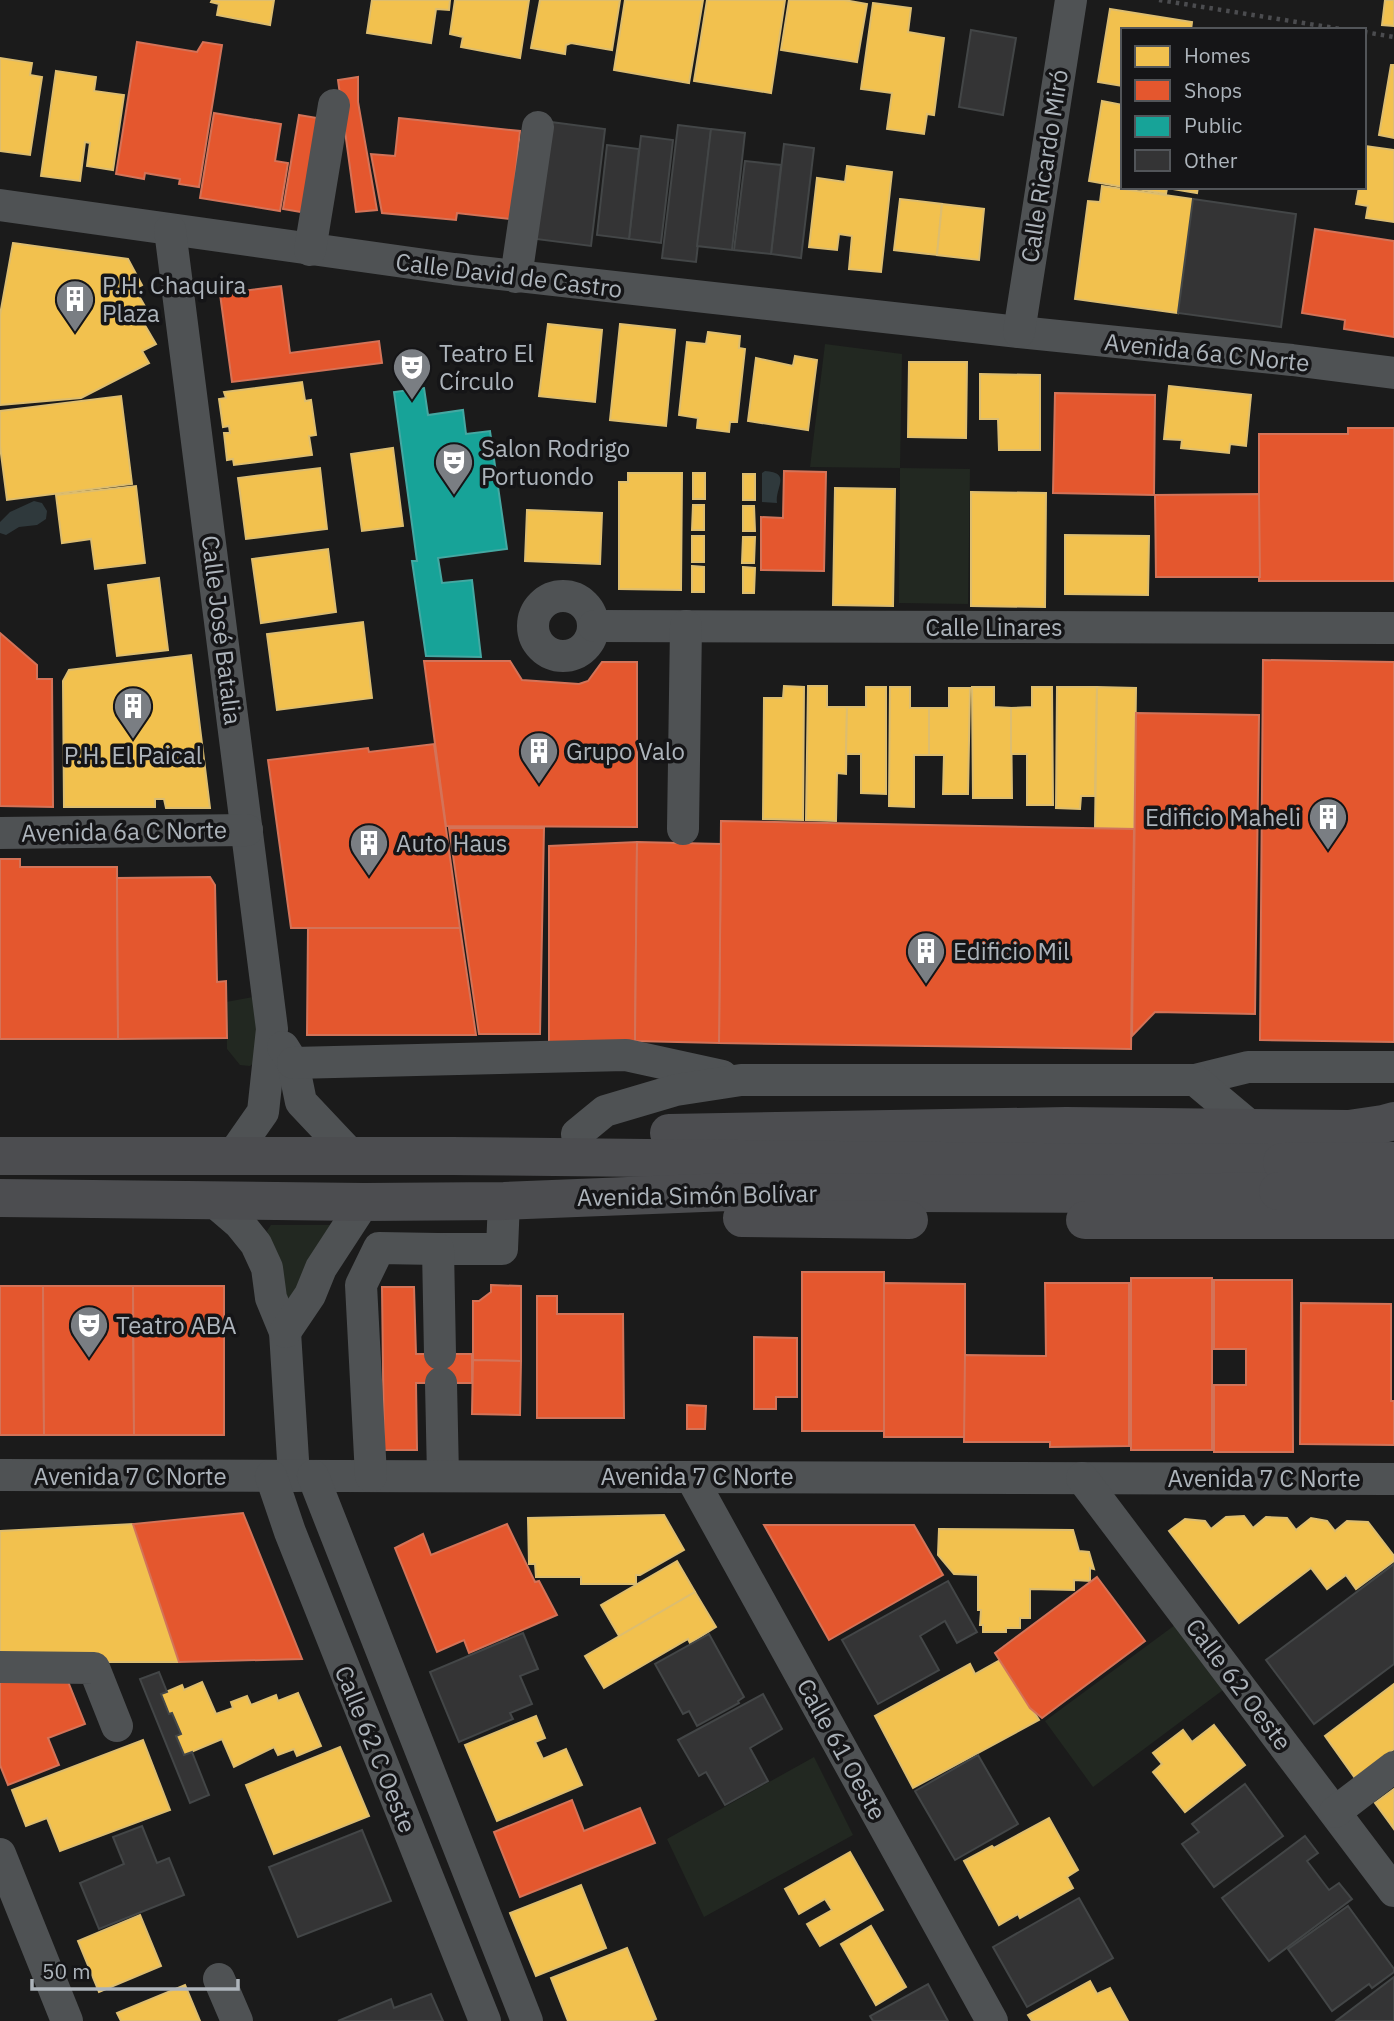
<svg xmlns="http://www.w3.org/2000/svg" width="1394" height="2021" font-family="'IBM Plex Sans',sans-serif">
	<rect width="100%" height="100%" fill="#1b1b1b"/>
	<g fill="#222821">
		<polygon points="825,344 902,354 900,468 970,469 968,604 899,603 900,468 810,467"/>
		<polygon points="253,997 258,1048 256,1061 250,1066 240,1065 227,1049 226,1002"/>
		<polygon points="271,1225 330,1225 332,1229 289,1307 275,1251 267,1231"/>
		<polygon points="1175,1625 1223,1690 1093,1787 1045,1721"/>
		<polygon points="814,1757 853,1835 704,1917 667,1839"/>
	</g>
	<g fill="#2f393c">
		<path d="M765,471C792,473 775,487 777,503L762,502V473Z"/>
		<polygon points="34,501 42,503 47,511 46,519 37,525 19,527 6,535 0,533 0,522 10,512"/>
	</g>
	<g fill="#f2c14e" stroke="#ddbd6f" stroke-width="2">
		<polygon points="212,0 274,0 270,25 217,15 219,4 211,2"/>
		<polygon points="372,0 450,0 449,10 436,9 431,43 367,33"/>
		<polygon points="455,0 529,0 520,58 461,47 463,37 450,34"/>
		<polygon points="540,0 620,0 612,50 571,43 566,45 565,54 531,48"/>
		<polygon points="625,0 703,0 689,83 614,70"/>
		<polygon points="707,0 785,0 771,93 694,81"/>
		<polygon points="789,0 844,0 867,4 857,62 781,50"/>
		<polygon points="1385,0 1394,0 1394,26 1382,25"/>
		<polygon points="873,3 911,8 908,32 944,38 934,115 927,114 924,134 887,129 892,93 861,89"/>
		<polygon points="1110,9 1192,22 1191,30 1123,30 1123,86 1098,82"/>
		<polygon points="0,58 32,63 30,75 42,77 30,155 0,151"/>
		<polygon points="1391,65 1394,65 1394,138 1379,135"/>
		<polygon points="56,71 96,77 94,91 124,95 113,170 87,166 90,143 85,142 80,181 41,176"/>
		<polygon points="1102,101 1123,105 1123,187 1089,181"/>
		<polygon points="1365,146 1394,150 1394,222 1366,218 1368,206 1356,204 1359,187 1364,187"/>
		<polygon points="847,166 892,172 881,272 849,269 852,236 839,234 837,250 809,247 817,178 845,182"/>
		<polygon points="1102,186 1193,199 1178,313 1075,299 1088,201 1100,202"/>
		<polygon points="1126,187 1198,187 1197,193 1167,188 1166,194"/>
		<polygon points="900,199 942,204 937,255 894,250"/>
		<polygon points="942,204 984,209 979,260 937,255"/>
		<polygon points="13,243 128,259 142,285 135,289 151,317 143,322 156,344 142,351 149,363 81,398 0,405 0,315"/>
		<polygon points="548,324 602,330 595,402 539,396"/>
		<polygon points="620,324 675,330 666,426 610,420"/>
		<polygon points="708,332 740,336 739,348 745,349 737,422 730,422 729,432 697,428 698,418 679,415 687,342 706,344"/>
		<polygon points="795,356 817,360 808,430 748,421 756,358 793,366"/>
		<polygon points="909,362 967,362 966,438 908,437"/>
		<polygon points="980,374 1040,375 1040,450 999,450 998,419 980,419"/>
		<polygon points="302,382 305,401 311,400 316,435 309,436 312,455 234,465 233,459 227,460 224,433 230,433 229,426 223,427 219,399 226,398 224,392"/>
		<polygon points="1169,386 1251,395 1246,446 1230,444 1229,453 1181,448 1182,440 1164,439"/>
		<polygon points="121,396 132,484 7,500 0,446 0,411"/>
		<polygon points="393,448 403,526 362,531 351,454"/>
		<polygon points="320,468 327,529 246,539 238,478"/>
		<polygon points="628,473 682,473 681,590 619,589 619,482 628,482"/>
		<rect x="693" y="473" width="12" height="26"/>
		<rect x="743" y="474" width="12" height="26"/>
		<polygon points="136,486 145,563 95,569 91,539 62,543 56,495"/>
		<polygon points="835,488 895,489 893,606 833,605"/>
		<polygon points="971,492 1046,493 1045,607 971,606"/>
		<polygon points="693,505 704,505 704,530 692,530"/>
		<polygon points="743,506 754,506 755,531 743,531"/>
		<polygon points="527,510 602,513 600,564 525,561"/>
		<polygon points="1065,535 1149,536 1148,595 1065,594"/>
		<rect x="692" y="536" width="12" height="26"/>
		<polygon points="743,537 755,537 754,563 742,563"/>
		<polygon points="328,549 336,612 261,623 252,559"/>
		<polygon points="692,566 704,567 704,592 692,592"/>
		<polygon points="743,567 755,568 754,593 743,593"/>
		<polygon points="159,578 168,650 117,656 108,585"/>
		<polygon points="363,622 372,698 277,710 267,634"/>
		<polygon points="191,655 210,808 166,808 164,799 155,799 155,807 64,807 63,681 69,670"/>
		<polygon points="784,686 804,687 803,820 763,819 764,698 783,698"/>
		<polygon points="808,686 827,686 827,707 847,707 846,774 837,773 836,821 806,820"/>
		<polygon points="866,687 886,687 886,794 861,793 861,754 846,754 847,707 866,707"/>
		<polygon points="890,687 910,687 910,708 929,708 929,755 914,755 914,807 889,806"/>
		<polygon points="972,687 994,687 994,707 1011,708 1012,798 973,798"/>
		<polygon points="1032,687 1052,687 1053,805 1027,805 1027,754 1011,754 1011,708 1032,707"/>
		<polygon points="1057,687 1097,687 1095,796 1081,796 1080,809 1056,808"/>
		<polygon points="1097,687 1136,688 1134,829 1095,828"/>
		<polygon points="949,688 970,688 968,794 943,794 944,755 929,755 929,708 949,708"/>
		<polygon points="664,1515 684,1550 640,1575 636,1575 636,1584 581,1584 581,1577 536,1577 535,1564 529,1564 528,1518"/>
		<polygon points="1244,1516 1253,1528 1266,1517 1287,1518 1296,1530 1311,1518 1327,1521 1335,1531 1347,1521 1368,1522 1394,1556 1394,1561 1356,1589 1346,1575 1327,1589 1311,1568 1239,1623 1169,1531 1185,1519 1205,1521 1211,1529 1226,1517"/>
		<polygon points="133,1524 179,1662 0,1662 0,1531"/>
		<polygon points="939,1529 1073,1530 1079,1551 1089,1552 1094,1569 1090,1568 1090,1581 1074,1580 1074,1590 1030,1589 1030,1618 1020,1618 1020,1628 1006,1628 1006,1632 983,1632 983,1625 980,1625 981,1610 978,1610 978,1575 954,1574 938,1555"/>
		<polygon points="677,1561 695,1592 619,1636 601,1605"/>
		<polygon points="695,1592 716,1627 690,1643 688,1639 604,1688 585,1656"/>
		<polygon points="1000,1660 1039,1720 913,1788 875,1716 970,1664 975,1674"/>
		<polygon points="202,1682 216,1714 233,1708 231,1702 247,1696 251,1705 276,1695 278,1701 298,1693 321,1746 297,1756 294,1749 278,1755 274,1747 234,1767 222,1739 184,1755 176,1736 181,1734 172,1713 169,1714 161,1694 182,1685 184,1690"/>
		<polygon points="1394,1684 1394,1749 1355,1778 1325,1736"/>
		<polygon points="536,1716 545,1738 535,1742 543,1759 566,1749 582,1785 497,1821 465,1745"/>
		<polygon points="1214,1725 1245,1765 1185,1812 1153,1772 1162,1764 1153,1753 1183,1730 1192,1742"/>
		<polygon points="143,1740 170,1810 60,1851 47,1818 26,1826 12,1790"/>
		<polygon points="340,1747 369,1816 274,1854 246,1785"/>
		<polygon points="1394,1789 1394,1829 1375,1803"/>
		<polygon points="1049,1818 1078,1870 1067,1877 1073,1888 1020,1918 1018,1914 999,1925 964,1861 992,1846 994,1848"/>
		<polygon points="850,1852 883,1910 820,1946 807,1924 832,1910 825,1899 799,1914 785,1889"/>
		<polygon points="581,1885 606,1948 536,1976 510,1913"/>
		<polygon points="140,1915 161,1966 99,1992 78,1941"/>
		<polygon points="871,1926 906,1987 876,2005 841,1944"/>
		<polygon points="627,1948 656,2019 651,2021 568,2021 551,1978"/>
		<polygon points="1090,1981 1097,1994 1110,1988 1128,2021 1032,2021 1028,2015"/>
		<polygon points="185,1985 200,2021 121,2021 117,2013"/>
	</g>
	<g fill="#e4572e" stroke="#d47358" stroke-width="2">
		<polygon points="137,42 197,52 203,42 222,45 199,187 179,184 180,179 145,173 144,179 116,174"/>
		<polygon points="358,77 358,102 377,210 356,212 338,80"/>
		<polygon points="214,113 281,124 275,161 288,163 280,211 200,198"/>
		<polygon points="299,115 323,119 307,213 283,209"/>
		<polygon points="399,118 520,131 511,219 457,213 456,220 382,213 371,154 395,156"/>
		<polygon points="1315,229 1394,241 1394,337 1344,329 1345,320 1302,313"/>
		<polygon points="281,286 290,353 379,341 382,363 232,382 220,294"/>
		<polygon points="1055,393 1155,395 1154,495 1053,493"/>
		<polygon points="1348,428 1394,428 1394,581 1259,581 1259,434 1348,434"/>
		<polygon points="784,471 826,472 824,571 761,570 761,517 783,518"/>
		<polygon points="1259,494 1260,577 1156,577 1155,495"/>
		<polygon points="0,633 37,665 37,679 52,679 53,807 0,806"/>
		<polygon points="1263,660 1394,662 1394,1042 1260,1040"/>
		<polygon points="424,661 510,661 522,680 579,684 588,681 602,662 637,662 637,827 446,826"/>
		<polygon points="1136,713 1259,715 1255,1014 1155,1012 1132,1036"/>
		<polygon points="434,744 460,928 291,928 268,760 368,748 369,752"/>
		<polygon points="721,821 1134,829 1131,1049 719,1043"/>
		<polygon points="449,828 544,828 540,1034 479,1034"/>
		<polygon points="637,842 635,1041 549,1047 549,846"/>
		<polygon points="637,842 721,844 719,1043 635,1041"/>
		<polygon points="0,859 20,859 20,867 117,867 118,1039 0,1039"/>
		<polygon points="210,877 215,885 217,982 226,981 227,1038 118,1039 117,878"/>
		<polygon points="308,928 460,928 476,1035 307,1035"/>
		<rect x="802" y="1272" width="82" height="159"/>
		<rect x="1131" y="1278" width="81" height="172"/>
		<polygon points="1214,1280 1292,1280 1293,1452 1214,1452 1214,1385 1246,1385 1246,1349 1214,1349"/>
		<polygon points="884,1283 965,1284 965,1437 884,1437"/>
		<polygon points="1045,1283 1129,1283 1129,1446 1050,1447 1050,1442 964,1442 965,1355 1046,1356"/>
		<polygon points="491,1285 521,1286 521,1361 473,1360 473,1301 479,1301 491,1292"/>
		<polygon points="0,1286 43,1286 44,1435 0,1435"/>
		<polygon points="43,1286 133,1286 134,1435 44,1435"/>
		<polygon points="133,1286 224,1286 224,1435 134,1435"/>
		<polygon points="382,1287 414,1287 416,1354 472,1354 472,1383 416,1383 417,1450 384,1450"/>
		<polygon points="537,1296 557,1296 557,1314 623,1314 624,1418 537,1418"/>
		<polygon points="1301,1303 1391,1304 1391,1401 1394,1401 1394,1445 1300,1444"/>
		<polygon points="754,1337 797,1338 797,1397 776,1397 776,1409 754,1409"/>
		<polygon points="473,1360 521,1361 520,1415 472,1414"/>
		<polygon points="687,1405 706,1406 705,1429 687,1429"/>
		<polygon points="243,1513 302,1659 179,1662 133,1524"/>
		<polygon points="507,1524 535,1582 539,1581 557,1615 469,1653 464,1640 437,1652 395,1548 423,1534 431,1555"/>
		<polygon points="764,1525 914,1525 943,1575 829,1640"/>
		<polygon points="1097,1577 1145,1641 1042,1718 1030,1708 995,1653"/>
		<polygon points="63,1669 85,1724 48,1738 59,1765 8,1785 0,1765 0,1673"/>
		<polygon points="572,1800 584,1831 640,1808 655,1843 520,1897 494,1832"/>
	</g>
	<polygon fill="#17a398" stroke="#44a8a2" stroke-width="2" points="424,388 428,415 463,410 466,434 490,431 507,549 438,558 442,583 472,580 481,657 426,656 412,561 417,561 394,392"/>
	<g fill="#343435" stroke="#434647" stroke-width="2">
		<polygon points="971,30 1016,38 1003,115 959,107"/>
		<polygon points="551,122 605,129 591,246 536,239"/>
		<polygon points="678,125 711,129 696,262 662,258"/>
		<polygon points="711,129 745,133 732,250 697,246"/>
		<polygon points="641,136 673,140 661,243 629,239"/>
		<polygon points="784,144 814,148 801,258 771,254"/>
		<polygon points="607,145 639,149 629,239 597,235"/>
		<polygon points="745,161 781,165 771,254 734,250"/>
		<polygon points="1193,199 1296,214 1281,327 1178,313"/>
		<polygon points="1394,1564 1394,1664 1314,1724 1266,1660"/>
		<polygon points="948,1581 977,1632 957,1643 945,1621 920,1636 939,1670 878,1704 842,1640"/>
		<polygon points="523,1633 538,1669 520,1676 532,1704 510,1713 513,1719 459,1742 430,1672"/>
		<polygon points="709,1634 744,1697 738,1701 739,1703 697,1726 689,1711 683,1714 655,1664"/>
		<polygon points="159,1672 167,1692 161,1694 169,1714 172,1713 181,1734 176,1736 184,1755 192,1752 209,1795 190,1803 140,1679"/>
		<polygon points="763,1694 782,1729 750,1748 768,1781 725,1805 706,1772 699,1776 678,1740"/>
		<polygon points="978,1755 1018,1824 955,1860 915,1791"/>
		<polygon points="1245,1784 1283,1836 1214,1887 1182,1844 1199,1832 1192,1824"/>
		<polygon points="142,1826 157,1863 169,1858 184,1895 99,1929 80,1883 124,1864 113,1837"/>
		<polygon points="362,1830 391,1901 298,1937 269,1867"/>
		<polygon points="1305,1836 1318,1853 1307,1861 1329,1890 1339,1883 1352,1899 1269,1961 1222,1898"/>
		<polygon points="1079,1898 1113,1958 1027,2007 993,1947"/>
		<polygon points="1348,1906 1394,1969 1394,1972 1372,1988 1369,1984 1332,2011 1288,1949"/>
		<polygon points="1394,1977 1394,2021 1336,2021"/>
		<polygon points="928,1984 948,2021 873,2021 870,2016"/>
		<polygon points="431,1994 443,2021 338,2021 391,1999 394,2008"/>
	</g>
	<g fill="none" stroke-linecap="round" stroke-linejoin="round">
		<g stroke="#4b4c4f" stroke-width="4.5" stroke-dasharray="3.5 5" stroke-linecap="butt">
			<polyline points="1159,0 1347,30"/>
			<polyline points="1364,32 1394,37"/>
		</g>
		<g stroke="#4f5254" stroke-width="32">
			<polyline points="0,205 454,269 1019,332 1292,360 1394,373"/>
			<polyline points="170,230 272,1029 263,1112 233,1155"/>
			<polyline points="310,250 334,105"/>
			<polyline points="516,277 538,127"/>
			<polyline points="1019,332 1071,0"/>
			<circle cx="563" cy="626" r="30"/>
			<polyline points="594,626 1394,628"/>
			<polyline points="683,829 686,626"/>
			<polyline points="0,833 247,830"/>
			<polyline points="283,1047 293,1063 301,1102 351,1155"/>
			<polyline points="293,1063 626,1055 722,1076"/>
			<polyline points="1195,1080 1248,1067 1394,1067"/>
			<polyline points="577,1134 605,1111 676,1090 741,1080 1195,1080 1251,1127"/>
			<polyline points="211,1199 239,1223 256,1244 267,1268 271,1298 285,1332 294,1476"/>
			<polyline points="438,1249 502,1249 504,1201"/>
			<polyline points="285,1332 310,1295 321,1268 364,1202"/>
			<polyline points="441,1383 443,1476"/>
			<polyline points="0,1475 1394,1479"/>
			<polyline points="271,1476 290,1532 485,2021"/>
			<polyline points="313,1476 527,2021"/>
			<polyline points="371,1476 361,1285 379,1248 438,1249 440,1354"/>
			<polyline points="691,1477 992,2021"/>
			<polyline points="1082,1478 1394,1891"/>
			<polyline points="0,1667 94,1668 117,1726"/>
			<polyline points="1335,1812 1394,1767"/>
			<polyline points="0,1854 67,2021"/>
			<polyline points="219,1979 237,2021"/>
		</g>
		<g stroke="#4c4d50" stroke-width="38">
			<polyline points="669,1133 1066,1126 1349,1129 1383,1124 1394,1121"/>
			<polyline points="0,1156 452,1156 1136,1163 1282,1162"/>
			<polyline points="0,1198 364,1202 504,1201 728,1192 1121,1194 1278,1191"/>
			<polyline points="742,1218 909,1220"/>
			<polyline points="1085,1220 1394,1220"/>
		</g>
		<g stroke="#4c4d50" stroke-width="38">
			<polyline points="1282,1162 1394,1161"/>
			<polyline points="1278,1191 1394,1191"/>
		</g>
	</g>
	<defs>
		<g id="building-pin" transform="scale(2.0125)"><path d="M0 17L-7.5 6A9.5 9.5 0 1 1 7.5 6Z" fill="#7a7e83" stroke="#151517"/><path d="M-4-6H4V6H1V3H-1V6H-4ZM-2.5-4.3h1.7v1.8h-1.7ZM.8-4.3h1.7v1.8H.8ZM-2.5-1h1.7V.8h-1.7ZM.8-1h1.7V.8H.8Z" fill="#fff"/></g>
		<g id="theatre-pin" transform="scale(2.0125)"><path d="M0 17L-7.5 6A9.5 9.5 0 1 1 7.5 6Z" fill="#7a7e83" stroke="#151517"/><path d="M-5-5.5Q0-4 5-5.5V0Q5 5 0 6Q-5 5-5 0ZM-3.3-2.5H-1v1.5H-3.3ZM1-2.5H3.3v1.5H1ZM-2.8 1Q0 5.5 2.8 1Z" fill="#fff"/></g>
	</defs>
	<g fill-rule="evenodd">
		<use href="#building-pin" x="75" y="299"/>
		<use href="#theatre-pin" x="412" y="367"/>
		<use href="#theatre-pin" x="454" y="462"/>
		<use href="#building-pin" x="133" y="706"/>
		<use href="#building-pin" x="539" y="751"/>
		<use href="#building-pin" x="1328" y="817"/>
		<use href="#building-pin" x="369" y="843"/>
		<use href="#building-pin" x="926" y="951"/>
		<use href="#theatre-pin" x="89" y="1325"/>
	</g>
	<g text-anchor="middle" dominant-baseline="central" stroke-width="7" stroke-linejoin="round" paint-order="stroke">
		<g font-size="24" fill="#adb4bb" stroke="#151517">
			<text transform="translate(1044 166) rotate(-81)">Calle Ricardo Miró</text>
			<text transform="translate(509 275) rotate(7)">Calle David de Castro</text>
			<text transform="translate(1207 352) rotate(6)">Avenida 6a C Norte</text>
			<text x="994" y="627">Calle Linares</text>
			<text transform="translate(222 630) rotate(83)">Calle José Batalia</text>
			<text transform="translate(124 831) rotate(-1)">Avenida 6a C Norte</text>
			<text transform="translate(697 1195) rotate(-1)">Avenida Simón Bolívar</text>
			<text x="130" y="1476">Avenida 7 C Norte</text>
			<text x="697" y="1476">Avenida 7 C Norte</text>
			<text x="1264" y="1478">Avenida 7 C Norte</text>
			<text transform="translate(1239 1684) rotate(53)">Calle 62 Oeste</text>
			<text transform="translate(376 1749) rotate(68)">Calle 62 C Oeste</text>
			<text transform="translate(842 1749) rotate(61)">Calle 61 Oeste</text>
		</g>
		<g font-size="24" fill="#adb4bb" stroke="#151517" text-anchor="start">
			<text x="102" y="285">P.H. Chaquira<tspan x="102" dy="28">Plaza</tspan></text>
			<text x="439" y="353">Teatro El<tspan x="439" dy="28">Círculo</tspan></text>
			<text x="481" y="448">Salon Rodrigo<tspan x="481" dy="28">Portuondo</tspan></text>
			<text x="566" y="751">Grupo Valo</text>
			<text x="133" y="755" text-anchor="middle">P.H. El Paical</text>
			<text x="1301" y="817" text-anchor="end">Edificio Maheli</text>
			<text x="396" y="843">Auto Haus</text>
			<text x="953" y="951">Edificio Mil</text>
			<text x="116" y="1325">Teatro ABA</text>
		</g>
	</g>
	<rect x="1121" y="28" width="245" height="161" fill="#151517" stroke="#525559" stroke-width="2"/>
	<rect x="1135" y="46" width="35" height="21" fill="#f2c14e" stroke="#525559" stroke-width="2"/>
	<text x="1184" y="63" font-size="21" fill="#adb4bb">Homes</text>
	<rect x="1135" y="80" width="35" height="21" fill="#e4572e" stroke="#525559" stroke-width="2"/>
	<text x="1184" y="98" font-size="21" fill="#adb4bb">Shops</text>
	<rect x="1135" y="116" width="35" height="21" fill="#17a398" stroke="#525559" stroke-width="2"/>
	<text x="1184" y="133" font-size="21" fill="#adb4bb">Public</text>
	<rect x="1135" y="150" width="35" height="21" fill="#343435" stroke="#525559" stroke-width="2"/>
	<text x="1184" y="168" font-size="21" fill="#adb4bb">Other</text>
	<path d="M32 1979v10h206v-10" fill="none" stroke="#adb4bb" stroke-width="3.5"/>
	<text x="42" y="1979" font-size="21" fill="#adb4bb" stroke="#151517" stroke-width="5" paint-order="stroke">50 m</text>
</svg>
